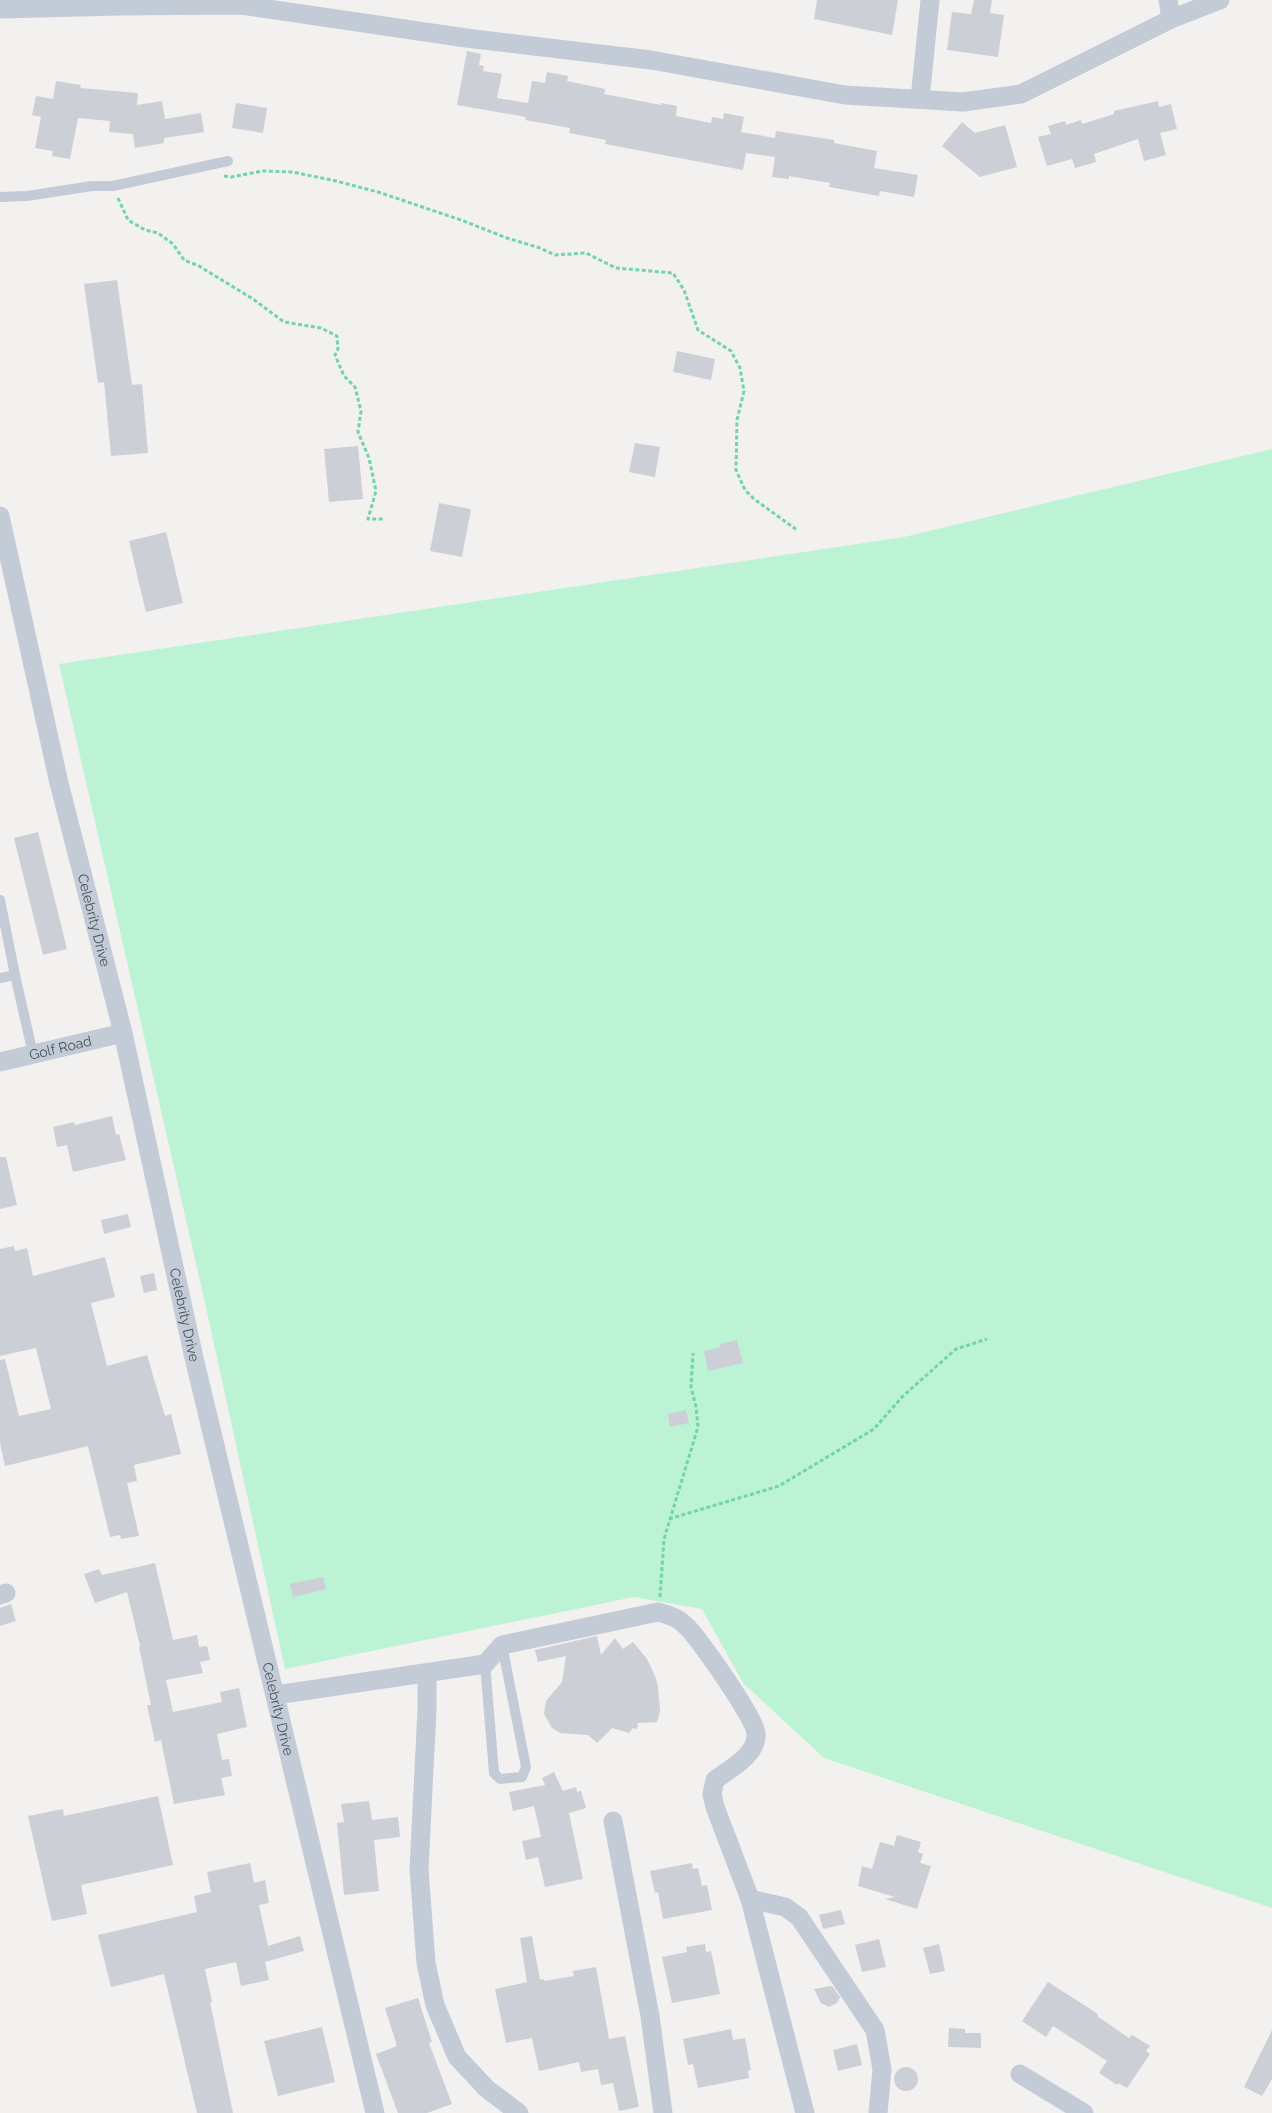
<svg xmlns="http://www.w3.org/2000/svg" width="1272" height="2113" font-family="Raleway,sans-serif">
	<rect width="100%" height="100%" fill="#f3f0f0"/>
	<polygon fill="#bcf3d5" points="1272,449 1272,1908 824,1758 743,1683 702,1609 634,1597 285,1669 207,1312 59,664 904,537"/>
	<g fill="#cccfd5">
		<polygon points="817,0 898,0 892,35 814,19"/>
		<polygon points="974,0 992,0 990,13 1004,15 998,57 947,50 952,12 971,14"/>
		<polygon points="467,51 481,54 479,65 484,66 483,71 502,74 497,98 528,103 532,81 545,83 547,72 568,76 567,81 605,89 604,94 661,105 661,103 677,106 676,116 711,123 712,117 723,119 724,113 744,117 741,132 775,138 776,131 834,140 834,143 877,151 874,168 918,175 914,197 880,191 879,196 829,187 830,183 789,176 789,179 772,177 775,157 746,153 743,170 605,144 606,140 569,133 570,128 525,120 526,117 457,105"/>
		<polygon points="56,81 81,85 80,88 138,93 137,105 162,101 165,119 201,113 204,132 164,138 164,143 135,148 133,134 109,132 110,121 78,118 70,159 52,156 53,151 35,148 41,117 32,115 36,96 53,99"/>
		<polygon points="1158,101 1159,107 1171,104 1177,129 1160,133 1166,155 1144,161 1138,139 1094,154 1096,162 1075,168 1072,159 1047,166 1038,137 1051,134 1048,126 1065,121 1066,125 1081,120 1082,124 1114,114 1114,111"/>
		<polygon points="236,103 267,108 263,133 232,128"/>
		<polygon points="962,122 975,133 1005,125 1017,167 980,177 942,146"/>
		<polygon points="117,280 132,385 142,384 148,453 111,456 104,382 98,383 84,284"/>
		<polygon points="677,351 715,359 711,380 673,372"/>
		<polygon points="635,443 660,447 655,477 629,472"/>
		<polygon points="358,446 363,499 329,502 324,449"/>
		<polygon points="439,503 471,509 462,557 430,551"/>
		<polygon points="166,532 183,603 146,612 129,541"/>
		<polygon points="38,832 67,949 43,955 14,838"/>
		<polygon points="112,1116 116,1135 119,1134 126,1160 73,1172 67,1145 57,1147 53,1127 74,1122 75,1125"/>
		<polygon points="0,1157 6,1157 17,1205 0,1209"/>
		<polygon points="128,1214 131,1227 104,1234 101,1220"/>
		<polygon points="14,1246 15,1251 27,1248 33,1276 105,1257 115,1297 91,1303 107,1366 147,1355 165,1416 171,1414 181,1454 134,1465 137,1481 127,1483 139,1536 121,1539 120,1535 110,1537 88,1446 5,1466 0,1443 0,1360 5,1359 19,1416 51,1409 36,1348 0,1356 0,1249"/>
		<polygon points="154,1273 157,1290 144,1293 140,1276"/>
		<polygon points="737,1340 743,1363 708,1371 704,1351 721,1347 720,1344"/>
		<polygon points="686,1410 689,1423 670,1427 668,1414"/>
		<polygon points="155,1563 173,1640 197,1635 199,1647 207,1646 210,1660 200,1662 203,1673 166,1680 173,1712 222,1702 220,1692 239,1688 247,1727 217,1734 222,1760 229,1759 232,1776 221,1778 225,1795 174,1804 161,1740 155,1742 147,1705 151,1705 139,1647 140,1646 127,1592 95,1603 84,1574 99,1569 102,1575"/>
		<polygon points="323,1577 326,1589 293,1597 290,1584"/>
		<polygon points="11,1604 16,1621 0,1626 0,1608"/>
		<polygon points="597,1636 601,1655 615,1638 623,1649 633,1642 647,1659 655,1676 658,1686 660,1711 657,1722 638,1723 637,1729 633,1728 629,1733 612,1728 597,1743 588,1735 560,1733 552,1728 544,1714 546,1701 562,1682 566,1656 538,1662 535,1650"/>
		<polygon points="554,1772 563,1791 576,1787 577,1792 581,1791 586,1808 569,1813 583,1879 545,1887 538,1857 526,1860 522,1841 541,1837 534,1806 513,1811 509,1792 545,1785 542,1778"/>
		<polygon points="158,1796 173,1865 81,1885 87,1914 52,1921 28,1816 63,1809 64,1816"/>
		<polygon points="369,1801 372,1820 398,1817 400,1837 374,1840 379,1891 344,1895 337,1823 344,1822 341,1804"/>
		<polygon points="897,1835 921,1842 918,1852 923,1854 920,1863 931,1866 917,1909 885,1899 895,1897 858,1886 862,1866 872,1869 880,1842 894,1846"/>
		<polygon points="250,1863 254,1883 265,1880 269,1903 259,1905 268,1946 300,1936 304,1951 265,1962 269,1980 241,1986 236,1962 205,1969 212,2002 210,2002 233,2113 197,2113 164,1974 111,1987 98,1935 197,1912 194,1896 211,1892 207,1872"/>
		<polygon points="692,1863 693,1869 698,1868 702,1886 707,1885 712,1910 663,1919 658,1892 655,1893 650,1871"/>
		<polygon points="841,1910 845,1924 823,1929 819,1915"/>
		<polygon points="532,1936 540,1980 544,1979 544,1981 574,1976 573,1971 596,1967 609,2039 625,2036 639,2107 619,2111 613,2083 601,2085 598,2069 581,2072 579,2062 539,2071 532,2038 506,2043 495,1989 527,1982 520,1938"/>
		<polygon points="879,1939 886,1967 862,1972 855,1945"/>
		<polygon points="705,1944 706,1952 711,1951 720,1994 672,2003 662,1957 687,1952 686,1947"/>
		<polygon points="939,1944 945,1971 930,1974 923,1948"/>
		<polygon points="1048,1982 1098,2014 1097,2016 1129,2038 1132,2035 1150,2046 1146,2051 1150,2054 1127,2088 1118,2083 1117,2085 1099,2073 1107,2061 1053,2026 1046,2037 1022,2021"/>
		<polygon points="830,1986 833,1987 840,1997 837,2003 829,2007 821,2003 814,1989"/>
		<polygon points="418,1998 432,2042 429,2043 452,2104 427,2113 398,2113 376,2054 397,2046 385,2008"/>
		<polygon points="322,2027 335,2082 278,2096 264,2041"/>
		<polygon points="949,2028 965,2029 965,2033 981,2033 981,2048 948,2047"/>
		<polygon points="731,2029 733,2040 745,2038 751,2070 748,2071 749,2078 698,2088 693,2064 688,2065 683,2039"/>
		<polygon points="1272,2030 1272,2079 1262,2096 1244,2087"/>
		<polygon points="857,2044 862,2065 838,2071 833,2050"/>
		<circle cx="906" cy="2079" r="12"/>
	</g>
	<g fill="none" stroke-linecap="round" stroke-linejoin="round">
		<g stroke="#71d4ab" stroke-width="3" stroke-dasharray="4 2.5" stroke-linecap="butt">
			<polyline points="224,176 231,177 263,171 292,172 332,180 378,192 461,220 507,238 540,248 555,255 586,253 616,268 673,273 684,290 698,330 731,351 740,368 744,391 737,420 736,470 745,490 754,499 797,530"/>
			<polyline points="118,198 128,220 145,230 158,233 173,244 184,260 199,266 253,299 284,322 321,328 337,336 338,349 335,355 344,376 355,387 361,411 358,432 369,458 376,491 368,519 384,519"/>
			<polyline points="669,1519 779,1486 874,1429 903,1396 956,1349 987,1339"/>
			<polyline points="660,1597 664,1539 698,1427 696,1407 691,1387 693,1353"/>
		</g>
		<g stroke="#c3cbd6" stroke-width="10">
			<polyline points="0,197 27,196 92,186 113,186 228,161"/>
			<polyline points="0,900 15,975 0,978"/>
			<polyline points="15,975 33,1054"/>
			<polyline points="485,1664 494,1773 500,1779 522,1777 526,1767 502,1645"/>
		</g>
		<g stroke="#c3cbd6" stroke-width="19">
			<polyline points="1168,0 1171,19"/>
			<polyline points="0,9 120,6 241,5 466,38 651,60 845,95 963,102 1021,94 1171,19 1220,0"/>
			<polyline points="920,99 930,0"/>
			<path id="s1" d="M0,516L59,783L123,1033L194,1358L375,2113"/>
			<path id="s2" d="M0,1062L123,1033"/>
			<polyline points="0,1595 6,1593"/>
			<polyline points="427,1674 427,1710 419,1869 426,1963 435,2005 457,2057 487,2089 519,2113"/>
			<path d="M276,1695L485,1664L502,1645L658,1612C668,1615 677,1617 685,1625C698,1637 755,1718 756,1733C758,1755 729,1769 715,1780L712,1794L715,1807L750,1899L805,2113"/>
			<polyline points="613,1821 650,2016 663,2113"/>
			<polyline points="750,1899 785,1907 799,1917 875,2030 882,2069 878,2113"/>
			<polyline points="1020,2074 1084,2113"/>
		</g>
	</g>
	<g text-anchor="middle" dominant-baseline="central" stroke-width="4" stroke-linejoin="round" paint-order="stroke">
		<g font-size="14" fill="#47525f" stroke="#fff">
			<text stroke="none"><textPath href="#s1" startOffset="415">Celebrity Drive</textPath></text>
			<text stroke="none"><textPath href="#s2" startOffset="62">Golf Road</textPath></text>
			<text stroke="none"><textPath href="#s1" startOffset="820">Celebrity Drive</textPath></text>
			<text stroke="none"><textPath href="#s1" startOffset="1225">Celebrity Drive</textPath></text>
		</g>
	</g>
</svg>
